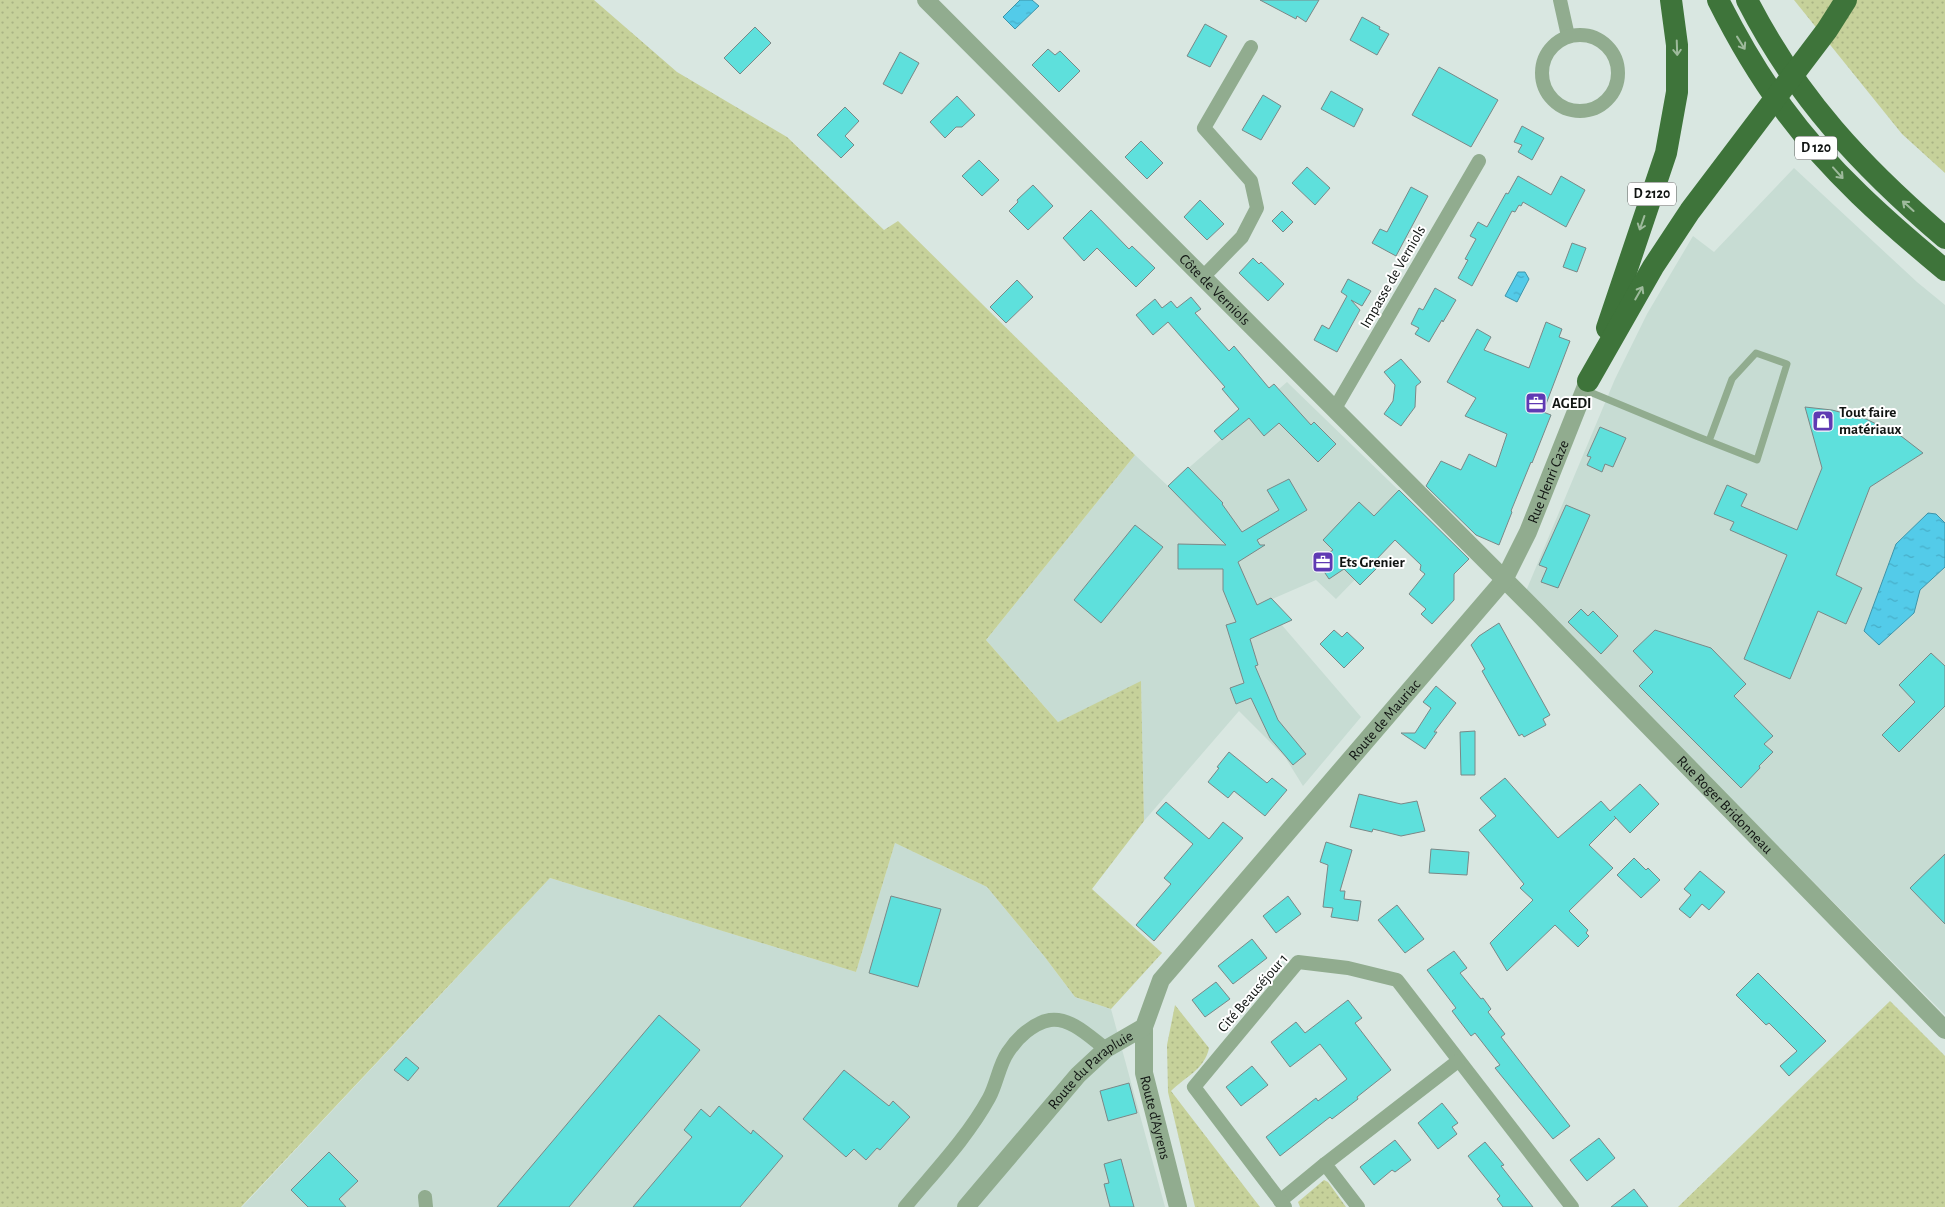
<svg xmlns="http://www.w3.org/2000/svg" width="1945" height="1207" font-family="'Alegreya Sans',sans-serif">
	<defs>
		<pattern id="grass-dots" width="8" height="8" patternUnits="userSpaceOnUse" patternTransform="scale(1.25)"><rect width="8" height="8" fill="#c6d19a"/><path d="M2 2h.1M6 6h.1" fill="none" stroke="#a9b384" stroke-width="1.8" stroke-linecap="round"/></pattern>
		<pattern id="water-ripples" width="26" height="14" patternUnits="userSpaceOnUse" patternTransform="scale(1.25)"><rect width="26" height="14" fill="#53cbe9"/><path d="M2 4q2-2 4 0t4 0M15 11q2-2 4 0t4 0" fill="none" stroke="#47adc7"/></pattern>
	</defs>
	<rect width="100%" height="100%" fill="#d9e7e1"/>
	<g fill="#c7dcd3">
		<polygon points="1794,168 1917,282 1945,305 1945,1015 1526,591 1615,379 1647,314 1693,236 1714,252"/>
		<polygon points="1287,382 1421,512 1336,599 1316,580 1263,603 1361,717 1303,786 1285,757 1239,711 1144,821 1141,682 1058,722 986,640 1135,455 1168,486"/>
		<polygon points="895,843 987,887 1044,956 1075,997 1111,1009 1165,1207 242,1207 550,878 856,972"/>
	</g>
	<g fill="url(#grass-dots)">
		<polygon points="0,0 594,0 677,72 787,137 884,230 898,221 1135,455 986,640 1058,722 1141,681 1144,821 1092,889 1162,953 1111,1009 1075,997 1044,956 987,887 895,843 856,972 550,878 241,1207 0,1207"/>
		<polygon points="1794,0 1945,0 1945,173 1902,134"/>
		<polygon points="1890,1001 1945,1056 1945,1207 1678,1207"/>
		<path d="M1175,1005L1209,1048C1205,1069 1185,1077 1171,1091L1260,1207H1195L1168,1092L1167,1045Z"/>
		<polygon points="1324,1180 1328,1182 1346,1207 1300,1207 1298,1202"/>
	</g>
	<g fill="url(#water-ripples)" stroke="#3f94a8">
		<polygon points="1020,0 1032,0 1039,6 1015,29 1003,17"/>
		<polygon points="1518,272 1525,272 1529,279 1517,302 1505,296"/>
		<polygon points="1928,513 1936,514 1945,523 1945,567 1920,590 1914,613 1879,645 1864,631 1896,544"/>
	</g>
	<g fill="#5ee0dc" stroke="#7a8887">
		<polygon points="1260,0 1319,0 1306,22 1297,16 1296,19"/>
		<polygon points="1362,17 1380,27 1379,29 1389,34 1377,55 1350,40"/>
		<polygon points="1205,24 1227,36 1210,67 1187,56"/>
		<polygon points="755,27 771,43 740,74 724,58"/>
		<polygon points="1048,49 1055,55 1060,51 1080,71 1059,92 1032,65"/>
		<polygon points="900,52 919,63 902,94 883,84"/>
		<polygon points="1439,67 1498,100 1471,147 1412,115"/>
		<polygon points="1331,91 1363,109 1354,127 1321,109"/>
		<polygon points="1263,95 1281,106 1261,140 1242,130"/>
		<polygon points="957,96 975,115 962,127 956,127 945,138 930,122"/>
		<polygon points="845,107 859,121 845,136 854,145 841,158 817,135"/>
		<polygon points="1522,126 1544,138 1532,160 1518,152 1522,145 1514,142"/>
		<polygon points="1141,141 1163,163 1147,179 1125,157"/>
		<polygon points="979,160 999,180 982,196 962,176"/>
		<polygon points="1307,167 1330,188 1315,205 1292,183"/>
		<polygon points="1518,176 1551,195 1561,176 1585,190 1566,227 1523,202 1521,206 1519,205 1515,212 1512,211 1472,286 1458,278 1468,260 1465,259 1476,239 1470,236 1478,222 1487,227 1506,193 1508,194"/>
		<polygon points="1033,185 1053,206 1028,230 1009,211 1018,202 1017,200"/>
		<polygon points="1411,187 1428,196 1396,256 1372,243 1380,229 1387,232"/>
		<polygon points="1200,200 1224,224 1207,240 1184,217"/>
		<polygon points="1091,210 1129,249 1132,246 1155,268 1136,287 1097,248 1084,261 1063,238"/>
		<polygon points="1282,211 1293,222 1283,232 1272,221"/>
		<polygon points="1572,243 1586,248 1577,272 1563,267"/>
		<polygon points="1253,258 1259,264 1261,262 1284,284 1268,301 1239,273"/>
		<polygon points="1348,279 1371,291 1362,306 1351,300 1360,310 1337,352 1314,340 1322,325 1329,329 1347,296 1341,292"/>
		<polygon points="1017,280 1033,297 1006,323 990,307"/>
		<polygon points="1435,288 1456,300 1443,322 1442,320 1429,342 1415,334 1419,328 1411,324 1419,308 1423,310"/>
		<polygon points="1191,297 1201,309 1195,313 1229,351 1234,346 1269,388 1274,384 1311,425 1314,422 1336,444 1318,462 1279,423 1264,436 1249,418 1222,440 1214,431 1239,409 1222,389 1225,387 1168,322 1153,335 1136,315 1155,299 1162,308 1171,301 1177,308"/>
		<polygon points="1546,322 1562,329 1559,337 1570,341 1543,412 1551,415 1532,463 1531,462 1511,511 1512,512 1499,545 1476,535 1426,486 1441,461 1461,470 1469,454 1496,467 1507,434 1465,416 1476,398 1447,382 1477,329 1491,337 1484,350 1529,368"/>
		<polygon points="1401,359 1421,382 1416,386 1415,407 1401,426 1384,414 1393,401 1395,385 1384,372"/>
		<polygon points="1805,407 1832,410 1866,419 1901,436 1923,453 1870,487 1836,575 1862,588 1846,624 1818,611 1790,679 1744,659 1787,555 1730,530 1734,522 1714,514 1727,485 1747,494 1741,506 1797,530 1822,468"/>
		<polygon points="1600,427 1626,438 1613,467 1605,464 1602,472 1587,465 1591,457 1587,456"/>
		<polygon points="1188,467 1223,503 1222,504 1242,532 1279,510 1267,490 1289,479 1307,510 1257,540 1260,545 1265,545 1238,562 1257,605 1271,598 1292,620 1250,639 1258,665 1255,666 1278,720 1306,754 1293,765 1270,738 1251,698 1236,704 1230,688 1244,683 1226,625 1236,622 1223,590 1223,569 1178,569 1178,544 1226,545 1168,486"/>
		<polygon points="1399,490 1469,559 1454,574 1454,600 1432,624 1421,614 1426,609 1409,594 1425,574 1420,570 1421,565 1395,540 1374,562 1379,566 1360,585 1344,569 1329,579 1317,561 1333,550 1323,540 1359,502 1374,516"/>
		<polygon points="1566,505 1590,515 1558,588 1541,582 1547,568 1539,565"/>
		<polygon points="1135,525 1163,547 1101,623 1074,600"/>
		<polygon points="1581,609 1588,616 1593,611 1618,636 1601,654 1568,622"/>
		<polygon points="1499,623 1550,715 1543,719 1546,725 1524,737 1522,734 1519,736 1482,671 1485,669 1471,645 1479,636"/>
		<polygon points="1334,630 1342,637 1347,632 1364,648 1344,668 1320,644"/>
		<polygon points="1655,630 1711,648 1746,684 1734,696 1773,736 1764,744 1773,752 1759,766 1760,768 1741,788 1639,686 1653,672 1633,651"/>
		<polygon points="1931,653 1945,666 1945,706 1899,752 1882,735 1915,702 1899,685"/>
		<polygon points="1436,686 1456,703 1434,732 1437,732 1425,749 1401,733 1415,733 1431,708 1423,702"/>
		<polygon points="1475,731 1475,775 1461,775 1460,732"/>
		<polygon points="1229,752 1267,783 1272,778 1287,790 1265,816 1234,791 1228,798 1208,782 1219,768 1217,767"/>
		<polygon points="1505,778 1558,838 1601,801 1610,811 1640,784 1659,804 1630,833 1614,816 1616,818 1589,845 1613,868 1569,911 1588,930 1586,933 1589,936 1578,947 1555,925 1507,971 1490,943 1533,900 1520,888 1524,884 1479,830 1496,816 1480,798"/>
		<polygon points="1359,794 1401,804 1417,801 1425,831 1401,836 1373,829 1372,832 1350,827"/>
		<polygon points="1166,802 1209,839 1223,822 1243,838 1154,941 1136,925 1171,884 1164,878 1193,844 1156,813"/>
		<polygon points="1326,842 1352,850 1340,891 1345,891 1344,899 1361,901 1358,921 1331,917 1333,908 1323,907 1328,865 1320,862"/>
		<polygon points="1431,849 1469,852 1467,875 1429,873"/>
		<polygon points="1945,854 1945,924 1910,888"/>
		<polygon points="1634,858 1646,870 1648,868 1660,880 1641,898 1617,875"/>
		<polygon points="1700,871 1725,892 1709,910 1702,904 1690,918 1679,909 1691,895 1684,889"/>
		<polygon points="891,896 941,909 918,987 869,973"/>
		<polygon points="1288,896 1301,914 1276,933 1263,916"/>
		<polygon points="1397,905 1424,939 1405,953 1378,920"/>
		<polygon points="1252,939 1267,958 1233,984 1218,966"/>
		<polygon points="1454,951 1467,968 1460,973 1481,999 1483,998 1491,1009 1488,1012 1505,1034 1501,1037 1570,1126 1553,1139 1495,1068 1500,1065 1475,1033 1471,1036 1452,1011 1456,1008 1427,970"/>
		<polygon points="1758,973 1826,1041 1789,1076 1780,1066 1797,1051 1769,1023 1766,1025 1736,995"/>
		<polygon points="1216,982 1230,999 1205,1017 1192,1000"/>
		<polygon points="1348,1000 1362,1018 1355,1023 1391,1070 1357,1097 1358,1099 1332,1119 1330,1117 1280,1156 1266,1137 1316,1098 1318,1101 1347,1079 1320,1044 1290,1067 1271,1042 1296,1022 1305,1033"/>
		<polygon points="659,1015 700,1050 569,1207 497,1207"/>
		<polygon points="406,1057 419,1068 408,1081 394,1070"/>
		<polygon points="1252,1066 1268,1085 1241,1106 1226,1087"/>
		<polygon points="844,1070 889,1106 893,1101 910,1117 880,1150 877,1148 866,1160 854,1149 846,1157 803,1119"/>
		<polygon points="1129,1083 1137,1113 1108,1121 1100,1091"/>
		<polygon points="1442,1103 1458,1123 1452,1127 1457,1134 1438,1149 1418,1123"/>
		<polygon points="719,1106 751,1134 753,1130 783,1156 740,1207 633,1207 692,1137 684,1130 701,1109 710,1117"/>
		<polygon points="1599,1138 1615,1158 1587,1181 1570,1160"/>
		<polygon points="1395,1140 1411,1160 1395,1172 1392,1170 1374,1185 1360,1167"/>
		<polygon points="1485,1142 1504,1165 1501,1166 1533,1207 1503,1207 1497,1199 1500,1196 1468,1156"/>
		<polygon points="329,1152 358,1181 339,1199 346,1207 308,1207 291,1190"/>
		<polygon points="1121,1159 1134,1207 1110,1207 1104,1184 1109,1183 1104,1164"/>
		<polygon points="1634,1189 1648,1207 1611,1207"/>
	</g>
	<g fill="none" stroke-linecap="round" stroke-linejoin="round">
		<polyline stroke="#91ac8f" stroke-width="7" points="1585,390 1696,436 1757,460 1787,364 1756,353 1732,379 1709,441"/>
		<g stroke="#91ac8f" stroke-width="14">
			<polyline points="1560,0 1568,36"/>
			<circle cx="1580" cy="73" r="38"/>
			<polyline points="1203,277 1242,237 1257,208 1251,181 1204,128 1251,47"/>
			<polyline points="1334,410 1479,161"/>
			<polyline points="425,1197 426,1207"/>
			<polyline points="1280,1201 1325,1164"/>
			<path d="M905,1207C934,1172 967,1138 989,1098C997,1083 999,1065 1008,1052C1017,1038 1033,1023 1050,1020C1071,1017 1091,1038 1106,1049"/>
			<polyline points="1285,1207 1194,1087 1298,962 1348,968 1397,980 1572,1207"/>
			<polyline points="1358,1207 1325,1164 1458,1061"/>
		</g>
		<g stroke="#91ac8f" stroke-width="18">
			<path id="s1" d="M926,0L1538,613L1945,1030"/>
			<path id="s2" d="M1144,1027V1073L1178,1207"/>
			<path id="s3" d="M966,1207L1078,1075L1106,1049L1144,1027L1161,980L1504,580L1528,532L1588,381"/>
		</g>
		<g stroke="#3e743a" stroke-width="22">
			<path d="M1718,0C1737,38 1758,74 1783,108C1828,170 1887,222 1945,270"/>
			<path d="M1747,0C1797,98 1862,167 1945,238"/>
			<polyline points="1607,328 1666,153 1677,92 1677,45 1671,0"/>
			<polyline points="1588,381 1653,267 1690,211 1827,30 1846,0"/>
		</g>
	</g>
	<defs><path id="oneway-shaft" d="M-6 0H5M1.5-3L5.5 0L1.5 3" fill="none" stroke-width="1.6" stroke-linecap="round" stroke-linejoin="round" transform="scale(1.25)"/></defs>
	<g stroke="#9eba9c">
		<use href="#oneway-shaft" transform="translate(1741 43) rotate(58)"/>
		<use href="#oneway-shaft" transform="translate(1677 48) rotate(88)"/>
		<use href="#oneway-shaft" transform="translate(1838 173) rotate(48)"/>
		<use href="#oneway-shaft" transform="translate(1908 206) rotate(-138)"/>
		<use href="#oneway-shaft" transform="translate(1642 223) rotate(109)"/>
		<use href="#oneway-shaft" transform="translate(1639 293) rotate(-60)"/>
	</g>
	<defs>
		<g id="office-square" transform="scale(1.125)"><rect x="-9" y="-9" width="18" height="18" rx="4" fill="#5f3ab3" stroke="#fff"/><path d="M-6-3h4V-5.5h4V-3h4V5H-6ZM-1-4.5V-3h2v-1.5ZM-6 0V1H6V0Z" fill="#fff"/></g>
		<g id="shop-square" transform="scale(1.125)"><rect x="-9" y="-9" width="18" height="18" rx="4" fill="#5f3ab3" stroke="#fff"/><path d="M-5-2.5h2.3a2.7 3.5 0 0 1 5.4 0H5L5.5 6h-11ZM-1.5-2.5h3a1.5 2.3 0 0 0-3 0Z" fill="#fff"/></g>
	</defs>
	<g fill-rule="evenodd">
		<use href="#office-square" x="1536" y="403"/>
		<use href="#shop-square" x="1823" y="421"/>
		<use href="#office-square" x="1323" y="562"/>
	</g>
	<g text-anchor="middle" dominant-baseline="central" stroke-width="4" stroke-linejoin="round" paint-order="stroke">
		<g fill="#fff" stroke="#585a59" stroke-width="1">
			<rect x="1795" y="136.5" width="42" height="23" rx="4"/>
			<rect x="1628" y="182.5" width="48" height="23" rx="4"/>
		</g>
		<g font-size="14" font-weight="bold" fill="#101412">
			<text x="1816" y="148">D 120</text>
			<text x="1652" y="194">D 2120</text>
		</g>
		<g font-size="15" fill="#101412" stroke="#fff">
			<text transform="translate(1393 277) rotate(-60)">Impasse de Verniols</text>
			<text stroke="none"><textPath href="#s1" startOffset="409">Côte de Verniols</textPath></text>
			<text stroke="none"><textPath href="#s3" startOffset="940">Rue Henri Caze</textPath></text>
			<text stroke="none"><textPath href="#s3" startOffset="648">Route de Mauriac</textPath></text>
			<text stroke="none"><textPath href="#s1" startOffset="1134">Rue Roger Bridonneau</textPath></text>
			<text transform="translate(1253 993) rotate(-49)">Cité Beauséjour 1</text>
			<text stroke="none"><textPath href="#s3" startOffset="186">Route du Parapluie</textPath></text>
			<text stroke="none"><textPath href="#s2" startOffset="92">Route d'Ayrens</textPath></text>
		</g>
		<g font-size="15" font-weight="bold" fill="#101412" stroke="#fff" text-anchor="start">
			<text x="1552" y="403">AGEDI</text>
			<text x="1839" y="412">Tout faire<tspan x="1839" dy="17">matériaux</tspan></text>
			<text x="1339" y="562">Ets Grenier</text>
		</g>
	</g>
</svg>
